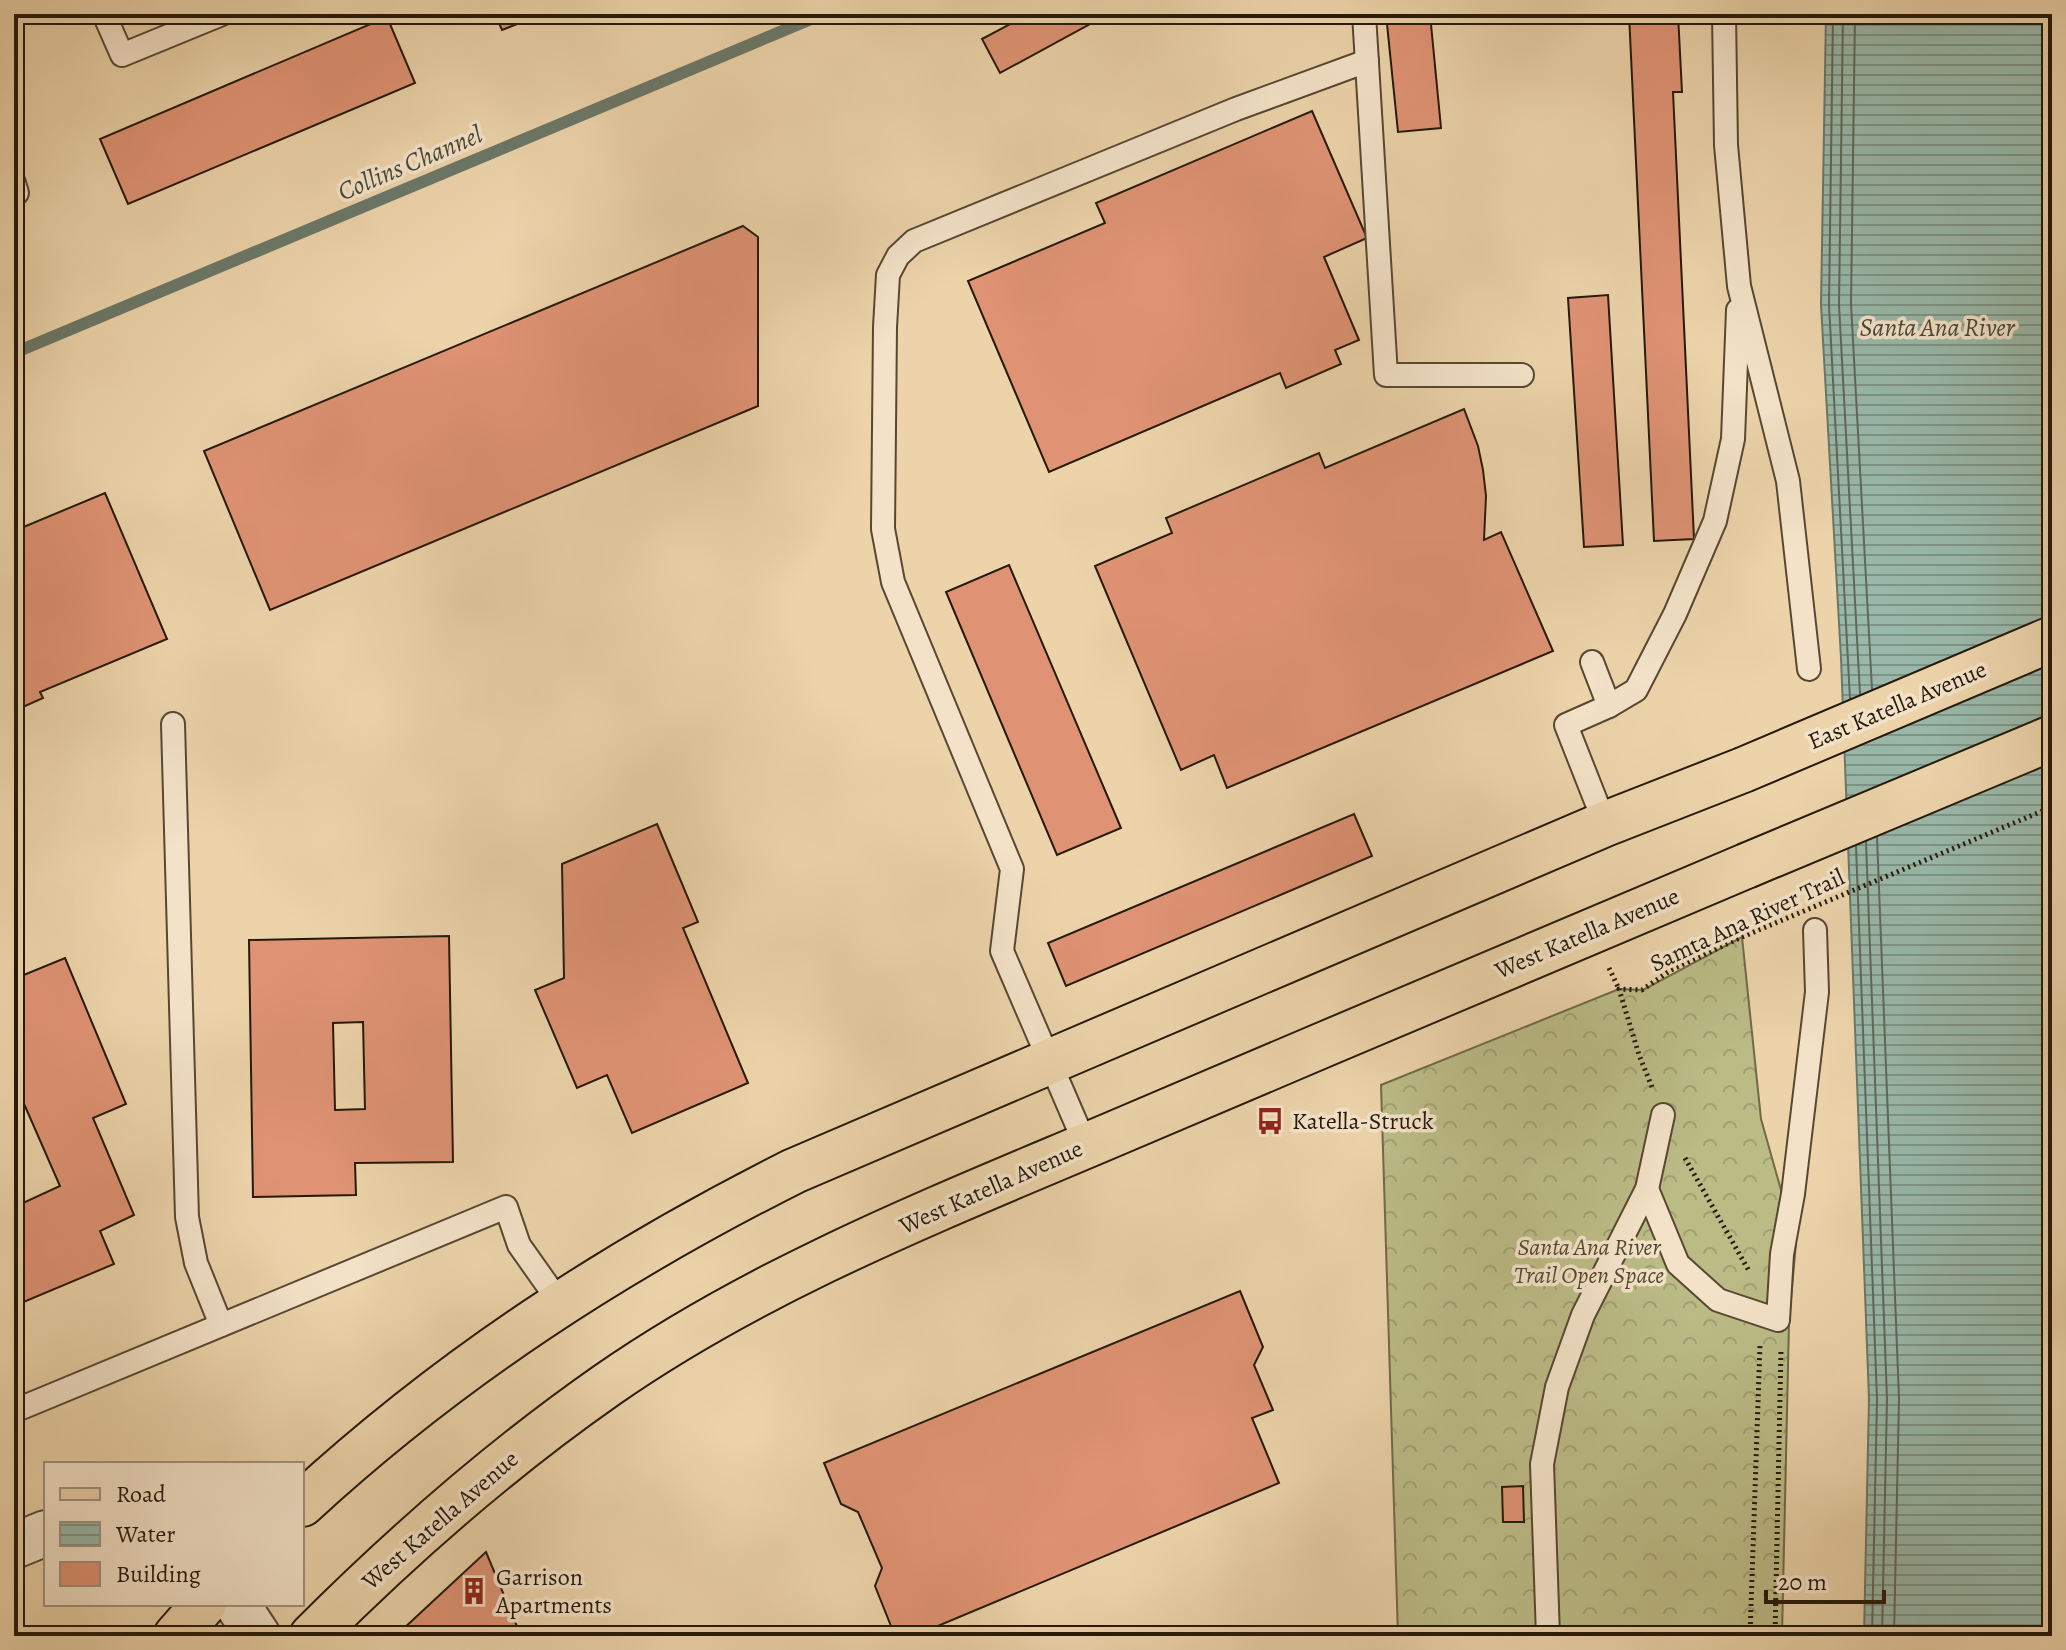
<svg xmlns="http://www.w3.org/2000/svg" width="2066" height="1650" font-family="Alegreya,serif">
	<defs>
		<pattern id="forest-crowns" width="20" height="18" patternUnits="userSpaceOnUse" patternTransform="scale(2)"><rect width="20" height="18" fill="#bbbb86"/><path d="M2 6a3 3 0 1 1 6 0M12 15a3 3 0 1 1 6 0" fill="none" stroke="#a1a072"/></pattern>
		<pattern id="water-rules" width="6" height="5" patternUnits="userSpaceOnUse" patternTransform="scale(2)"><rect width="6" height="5" fill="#99b8a9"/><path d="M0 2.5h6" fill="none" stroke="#7d9588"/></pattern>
	</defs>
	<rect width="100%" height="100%" fill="#ecd3aa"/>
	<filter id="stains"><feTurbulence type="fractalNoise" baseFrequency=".0025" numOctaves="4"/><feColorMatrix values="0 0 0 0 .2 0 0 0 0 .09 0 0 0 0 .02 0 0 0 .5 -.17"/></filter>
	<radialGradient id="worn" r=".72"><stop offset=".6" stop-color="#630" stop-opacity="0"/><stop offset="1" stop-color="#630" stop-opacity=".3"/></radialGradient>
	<polygon fill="url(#forest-crowns)" stroke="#706a48" stroke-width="2" points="1742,937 1761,1119 1796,1243 1789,1322 1782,1636 1398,1636 1381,1085 1619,989 1643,990"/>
	<polygon fill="url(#water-rules)" stroke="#6b7869" stroke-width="2" points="1826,14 2052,14 2052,1636 1864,1636 1869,1399 1841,658 1821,305"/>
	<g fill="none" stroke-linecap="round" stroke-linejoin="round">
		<g stroke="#5f685a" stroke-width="2">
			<polyline points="1833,14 1829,305 1850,699"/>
			<polyline points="1843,14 1839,305 1860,694"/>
			<polyline points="1855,14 1851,304 1872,689"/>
			<polyline points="1877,837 1899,1399 1894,1636"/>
			<polyline points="1866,842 1887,1399 1882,1636"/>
			<polyline points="1856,846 1877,1399 1872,1636"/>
		</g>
		<polyline stroke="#6b7869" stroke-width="12" points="14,353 823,14"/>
	</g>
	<g fill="#df9374" stroke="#25190a" stroke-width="2" fill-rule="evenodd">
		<polygon points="495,14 542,14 502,30"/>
		<polygon points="1029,14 1089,14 1094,22 1000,73 982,39"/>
		<polygon points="1099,14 1119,14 1102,21"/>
		<polygon points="1386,14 1430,14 1441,128 1398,132"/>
		<polygon points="1629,14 1678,14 1682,92 1673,92 1694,539 1654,541"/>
		<polygon points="387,17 415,83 128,204 100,139"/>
		<polygon points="1312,111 1367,238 1324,257 1359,340 1335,350 1341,364 1286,388 1280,373 1049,472 968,281 1105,223 1096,203"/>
		<polygon points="743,226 758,237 758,406 270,610 204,451"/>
		<polygon points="1608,295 1623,545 1584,547 1568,298"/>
		<polygon points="1464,409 1478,446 1483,470 1486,496 1484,540 1501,532 1553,651 1227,788 1214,755 1181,770 1095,566 1172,533 1166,518 1319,453 1325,468"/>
		<polygon points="105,493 167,639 40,692 43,698 14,711 14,531"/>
		<polygon points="1009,565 1121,828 1057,855 946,592"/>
		<polygon points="1354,814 1372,856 1066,986 1048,943"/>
		<polygon points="657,824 698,922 683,928 748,1083 632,1133 607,1075 577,1088 535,990 564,978 562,864"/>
		<path d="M449,936L453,1162L355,1163L356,1195L253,1197L249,940ZM363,1022L365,1109L335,1110L333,1023Z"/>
		<polygon points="65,958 126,1104 93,1118 134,1215 100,1231 114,1264 14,1306 14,1189 21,1204 60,1186 14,1081 14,979"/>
		<polygon points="1240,1291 1263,1347 1254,1365 1273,1410 1252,1418 1279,1483 914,1636 895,1636 875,1586 882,1568 858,1512 841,1504 824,1463"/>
		<polygon points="1523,1486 1524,1522 1503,1522 1502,1487"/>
		<polygon points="486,1552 521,1636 405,1636 402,1630"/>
	</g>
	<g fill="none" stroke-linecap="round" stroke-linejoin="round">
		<g stroke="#574832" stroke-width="26">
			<g id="service">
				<polyline points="104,14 122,55 222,14"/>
				<polyline points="1364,14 1386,375 1522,375"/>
				<polyline points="1724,14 1726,145 1739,286 1788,481 1809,669"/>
				<polyline points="14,183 17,193 14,194"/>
				<polyline points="1592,662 1609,706 1566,725 1605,824"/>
				<polyline points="1609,706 1636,690 1675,614 1715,521 1733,439 1738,310"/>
				<polyline points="173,724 187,1217 196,1263 221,1325"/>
				<polyline points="1086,1146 1002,951 1012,869 893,582 883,529 885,327 888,275 898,256 914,241 1236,109 1367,61"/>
				<polyline points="1647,1189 1678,1264 1718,1300 1778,1320 1782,1254 1793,1194 1817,992 1815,930"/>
				<polyline points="14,1411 506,1207 519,1245 560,1303"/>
				<polyline points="1548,1636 1542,1464 1557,1387 1583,1315 1647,1189 1663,1115"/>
			</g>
		</g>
		<g stroke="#574832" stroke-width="48">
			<g id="tertiary">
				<polyline points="14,1546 46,1533"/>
				<polyline points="237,1604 258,1636"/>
			</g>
		</g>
		<g stroke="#25190a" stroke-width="48">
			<g id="primary">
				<path d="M302,1504C451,1367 613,1262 794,1171L1605,824L1743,770"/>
				<polyline points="176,1636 204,1604"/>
				<path d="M312,1636C403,1545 501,1459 607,1385C762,1277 942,1207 1116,1133C1326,1044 1535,954 1746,866"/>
			</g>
		</g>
		<g stroke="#25190a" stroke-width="5" stroke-dasharray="2 4" stroke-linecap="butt">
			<polyline points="1609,968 1619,989"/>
			<polyline points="1652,1087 1639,1055 1619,989 1642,990 1671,970 1742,937"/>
			<polyline points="1685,1158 1749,1271"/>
			<polyline points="1750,1636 1760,1345"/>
			<polyline points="1775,1636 1781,1349"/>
		</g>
		<use href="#service" stroke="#f3e2c8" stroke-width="22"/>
		<use href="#tertiary" stroke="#f3e2c8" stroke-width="44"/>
		<use href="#primary" stroke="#ecd3aa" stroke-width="44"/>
		<g stroke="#25190a" stroke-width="48" stroke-linecap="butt">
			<g id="primary-bridge">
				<polyline points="1743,770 2052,639"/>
				<polyline points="1746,866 2052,738"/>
			</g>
		</g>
		<polyline stroke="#25190a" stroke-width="5" stroke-dasharray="2 4" stroke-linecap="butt" points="1742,937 2052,807"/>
		<use href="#primary-bridge" stroke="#ecd3aa" stroke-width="44"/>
	</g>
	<defs>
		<g id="bus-bare" transform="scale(2.16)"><path d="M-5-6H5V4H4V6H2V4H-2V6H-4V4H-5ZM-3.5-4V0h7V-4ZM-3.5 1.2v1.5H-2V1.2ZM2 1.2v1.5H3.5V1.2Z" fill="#8f2418" stroke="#f3e2c8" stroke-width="2.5" paint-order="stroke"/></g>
		<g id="building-bare" transform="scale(2.16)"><path d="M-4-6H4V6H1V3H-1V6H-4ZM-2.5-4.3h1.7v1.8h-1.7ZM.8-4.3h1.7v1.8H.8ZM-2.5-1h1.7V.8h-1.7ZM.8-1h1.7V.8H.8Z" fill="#8f2418" stroke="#f3e2c8" stroke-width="2.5" paint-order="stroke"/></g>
	</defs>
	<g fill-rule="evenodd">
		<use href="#bus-bare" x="1270" y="1121"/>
		<use href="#building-bare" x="474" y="1591"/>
	</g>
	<g text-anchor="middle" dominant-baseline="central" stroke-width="7" stroke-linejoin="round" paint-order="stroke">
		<g font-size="24" fill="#25190a" stroke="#f3e2c8">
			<text transform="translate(1897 705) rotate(-23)">East Katella Avenue</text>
			<text transform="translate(1747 920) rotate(-25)">Samta Ana River Trail</text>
			<text transform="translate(1587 933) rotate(-23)">West Katella Avenue</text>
			<text transform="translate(991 1187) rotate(-24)">West Katella Avenue</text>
			<text transform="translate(440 1520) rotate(-41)">West Katella Avenue</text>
		</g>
		<g font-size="24" fill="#25190a" stroke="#f3e2c8" text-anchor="start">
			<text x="1292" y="1121">Katella-Struck</text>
			<text x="496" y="1577">Garrison<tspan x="496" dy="28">Apartments</tspan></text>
		</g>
		<g font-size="24" font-style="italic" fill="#524a2f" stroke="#f3e2c8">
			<text x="1589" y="1247">Santa Ana River<tspan x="1589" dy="28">Trail Open Space</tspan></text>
		</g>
		<g font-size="26" font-style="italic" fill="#48493a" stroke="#f3e2c8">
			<text transform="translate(410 163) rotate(-23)">Collins Channel</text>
			<text x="1937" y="327">Santa Ana River</text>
		</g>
	</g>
	<rect width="2066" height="1650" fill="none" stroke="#ecd3aa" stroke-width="48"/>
	<rect x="16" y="16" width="2034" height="1618" fill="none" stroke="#25190a" stroke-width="4"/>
	<rect x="24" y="24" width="2018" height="1602" fill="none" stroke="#25190a" stroke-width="2"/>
	<rect x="44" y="1462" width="260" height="144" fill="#f3e2c8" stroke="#a1927c" stroke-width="2"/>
	<rect x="60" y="1488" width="40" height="12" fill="#ecd3aa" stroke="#a1927c" stroke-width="2"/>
	<text x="116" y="1502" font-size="24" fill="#25190a">Road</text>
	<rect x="60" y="1522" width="40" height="24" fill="url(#water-rules)" stroke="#a1927c" stroke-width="2"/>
	<text x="116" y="1542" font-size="24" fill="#25190a">Water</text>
	<rect x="60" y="1562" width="40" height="24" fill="#df9374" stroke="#a1927c" stroke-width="2"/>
	<text x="116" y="1582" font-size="24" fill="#25190a">Building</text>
	<path d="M1766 1590v12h118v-12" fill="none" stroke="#25190a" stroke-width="4"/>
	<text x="1778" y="1590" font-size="24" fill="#25190a" stroke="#f3e2c8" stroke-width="6" paint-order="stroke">20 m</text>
	<rect width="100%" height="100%" filter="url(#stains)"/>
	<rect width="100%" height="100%" fill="url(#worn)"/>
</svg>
